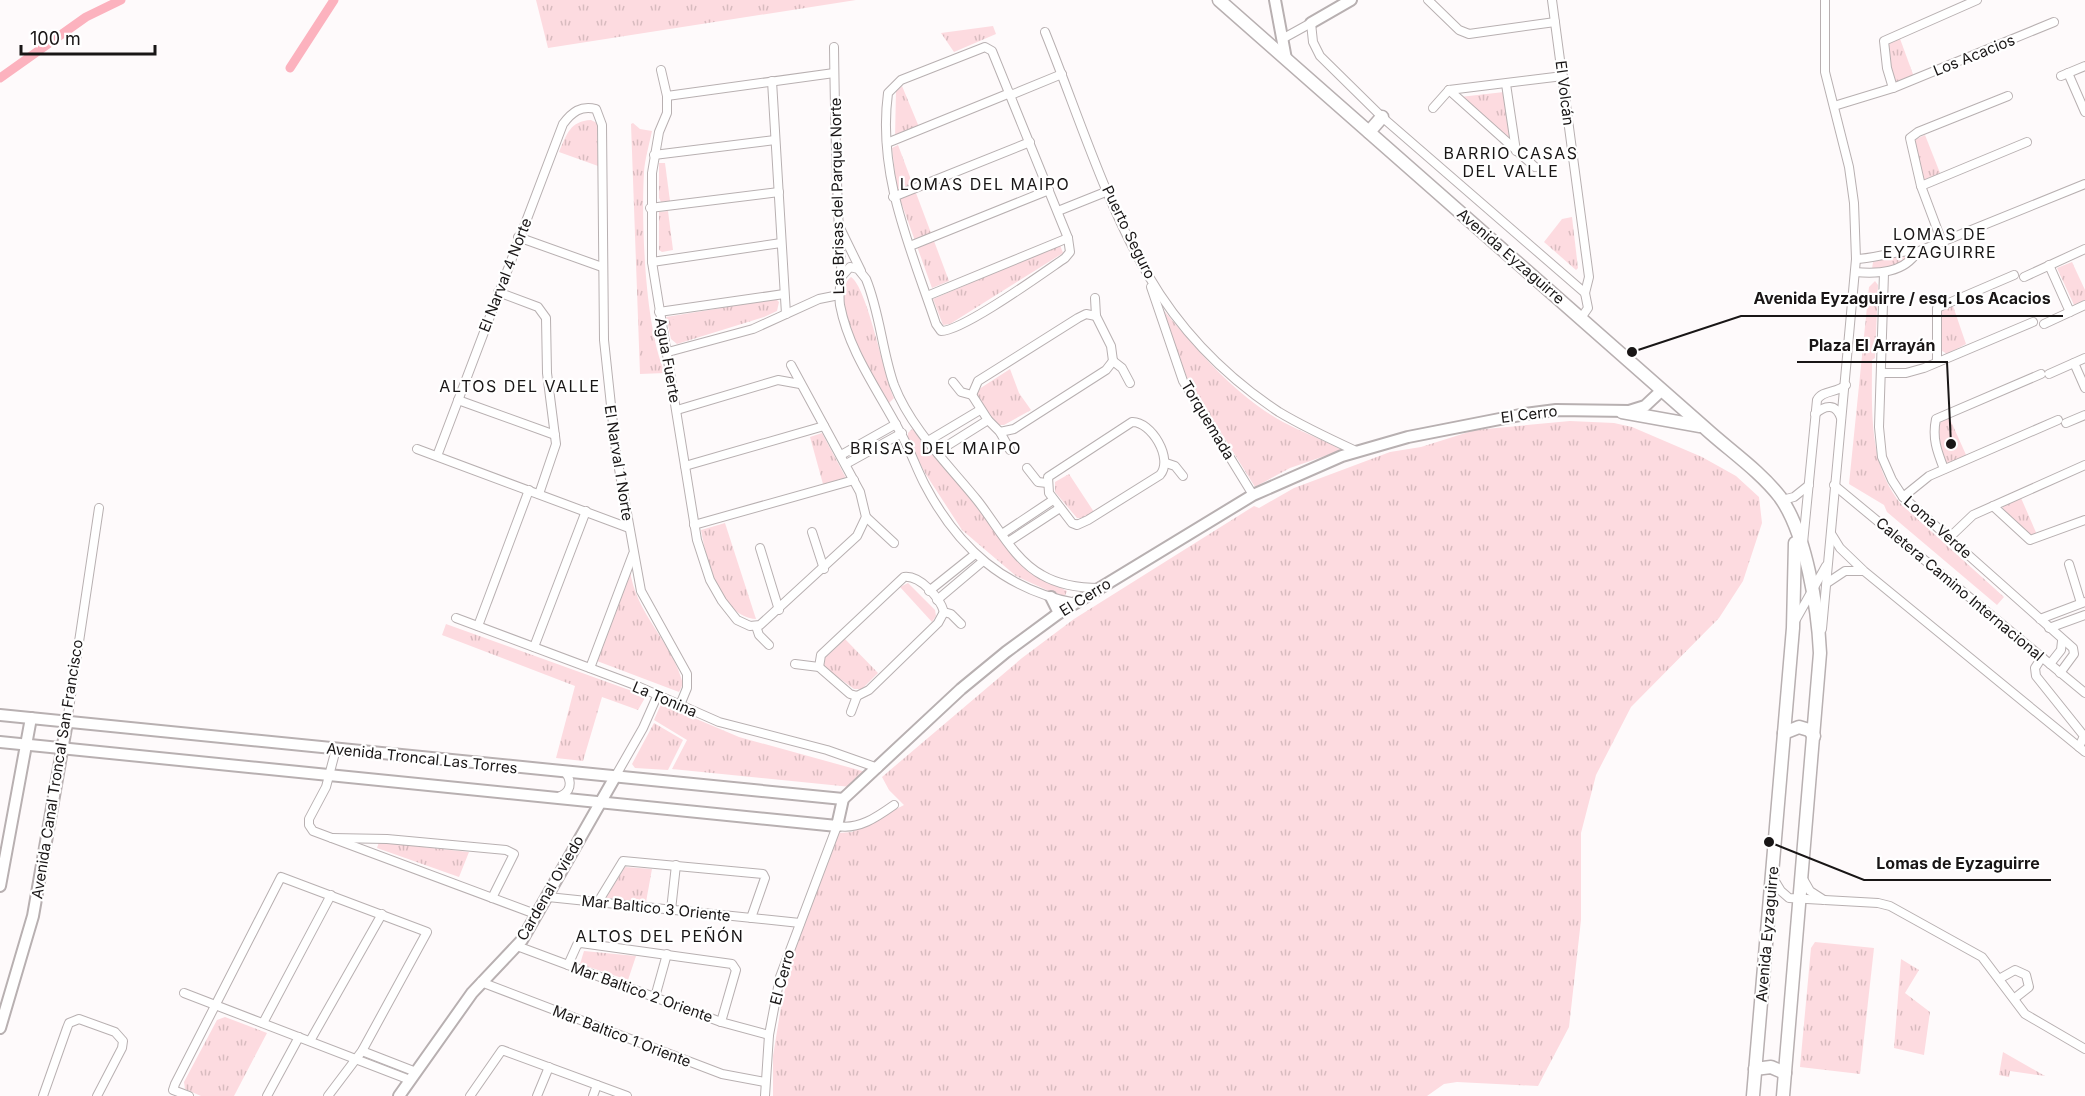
<svg xmlns="http://www.w3.org/2000/svg" width="2085" height="1096" font-family="Inter,sans-serif">
	<defs>
		<pattern id="grass-tufts" width="24" height="20" patternUnits="userSpaceOnUse" patternTransform="scale(1.5)"><rect width="24" height="20" fill="#fddbe0"/><path d="M3 7l-1-3M5 7V3M7 7l1-3M15 17l-1-3M17 17v-4M19 17l1-3" fill="none" stroke="#d8bbbf"/></pattern>
	</defs>
	<rect width="100%" height="100%" fill="#fefafb"/>
	<g fill="url(#grass-tufts)">
		<polygon points="536,0 856,0 548,48"/>
		<polygon points="993,26 996,34 954,52 941,33"/>
		<polygon points="1899,36 1914,77 1896,84 1894,83 1887,45 1888,41"/>
		<polygon points="902,86 919,127 895,138 896,91"/>
		<polygon points="1504,92 1512,143 1460,97"/>
		<path d="M591,120L597,123L598,166L559,152C567,134 570,121 591,120Z"/>
		<path d="M633,123L640,129L652,131C649,145 645,159 644,172C641,223 645,328 665,373L640,374L631,124Z"/>
		<polygon points="1925,135 1940,173 1923,182 1914,140"/>
		<polygon points="898,145 949,281 932,288 897,191 892,148"/>
		<polygon points="659,163 665,163 670,201 661,202 659,198"/>
		<polygon points="668,211 673,250 662,252 659,250 659,212"/>
		<polygon points="1572,217 1578,268 1576,270 1544,242 1562,219"/>
		<polygon points="1060,245 1063,253 950,324 943,325 933,299"/>
		<path d="M1911,253C1906,265 1885,269 1872,269L1873,262Z"/>
		<polygon points="2072,262 2085,290 2085,300 2074,305 2057,268"/>
		<path d="M851,277C867,287 884,375 894,398L888,404C876,383 825,297 851,277Z"/>
		<path d="M1875,281L1878,285L1875,358L1872,360C1872,410 1868,466 1902,505L2004,597L1997,605L1887,512L1884,505L1849,484L1869,287Z"/>
		<polygon points="776,299 779,302 777,311 764,317 677,344 671,339 666,317"/>
		<path d="M1156,301C1193,345 1232,394 1283,422C1302,432 1323,440 1342,450L1290,468L1255,487L1187,378Z"/>
		<polygon points="1953,306 1966,344 1947,354 1939,349 1940,311"/>
		<polygon points="1010,369 1019,393 1031,410 1004,425 999,425 976,400 973,393"/>
		<polygon points="1949,417 1967,457 1953,464 1944,462 1937,431 1941,421"/>
		<polygon points="1570,421 1614,423 1632,427 1702,457 1736,476 1759,497 1762,523 1743,581 1719,618 1631,707 1596,775 1581,833 1581,920 1569,1027 1538,1086 1457,1082 1444,1084 1427,1096 773,1096 773,1056 781,1007 793,955 839,833 852,832 904,805 889,790 882,777 1022,658 1074,619 1254,506 1259,508 1294,488 1390,452 1421,447 1475,430"/>
		<polygon points="912,429 916,430 1024,568 1067,591 1064,598 1016,576 962,530 925,473 908,440 908,433"/>
		<polygon points="822,433 846,478 823,484 810,437"/>
		<polygon points="1069,474 1094,512 1081,518 1077,518 1055,492 1055,482"/>
		<polygon points="2021,498 2038,537 2035,538 2003,511 2003,505"/>
		<path d="M725,523L756,619C720,617 706,558 701,530Z"/>
		<path d="M630,570C635,613 673,643 683,684L679,692L597,661Z"/>
		<polygon points="908,583 935,610 936,616 932,622 900,587"/>
		<polygon points="446,624 646,696 638,710 602,697 583,761 556,758 575,686 442,635"/>
		<polygon points="845,639 878,673 862,689 854,689 824,667 824,659"/>
		<polygon points="661,704 739,737 866,772 851,787 672,769 687,740 654,720"/>
		<polygon points="654,723 683,740 668,770 635,768 632,764"/>
		<polygon points="379,842 469,852 459,877 377,848"/>
		<polygon points="625,867 652,869 646,902 606,898"/>
		<polygon points="1815,942 1874,948 1860,1074 1800,1067 1811,948"/>
		<polygon points="584,951 636,956 628,980 580,964"/>
		<polygon points="1901,959 1919,970 1905,993 1930,1012 1924,1055 1894,1048"/>
		<polygon points="225,1017 267,1033 234,1096 201,1096 185,1089 184,1082 217,1020"/>
		<polygon points="2003,1052 2045,1076 2010,1071 2009,1077 1999,1075"/>
	</g>
	<polygon fill="#fddbe0" points="692,316 695,335 673,338 670,320"/>
	<g fill="none" stroke-linecap="round" stroke-linejoin="round">
		<g stroke="#fcb2be" stroke-width="9">
			<polyline points="290,68 334,0"/>
			<polyline points="0,78 86,17 121,0"/>
		</g>
		<g stroke="#b8b0b1" stroke-width="10">
			<g id="street">
				<polyline points="1428,0 1459,30 1469,34 1555,22"/>
				<polyline points="1552,0 1589,277 1585,293"/>
				<polyline points="1311,23 1313,42 1320,56 1382,117 1585,293 1588,308 1581,318"/>
				<path d="M1045,32C1077,111 1105,202 1148,275C1180,330 1226,377 1279,412C1304,427 1330,439 1356,451"/>
				<polyline points="1282,39 1311,23"/>
				<path d="M834,47C835,120 836,192 841,265C842,279 838,291 840,305C849,352 878,390 900,432C910,449 916,468 925,485C958,548 1005,590 1076,603"/>
				<path d="M985,47L992,51L1068,238L1070,252L1065,258C1043,273 963,331 941,331L936,324C911,249 877,175 888,93L901,80Z"/>
				<polyline points="661,70 667,96 667,113 659,132 652,173 652,262 697,540 710,580 722,601 737,620 750,626 760,625 857,536 866,517 860,492 791,365"/>
				<polyline points="2068,73 2085,112"/>
				<polyline points="2061,76 2085,66"/>
				<polyline points="772,81 786,314"/>
				<polyline points="1506,84 1516,151"/>
				<polyline points="1893,88 1887,68 1884,41 1977,0"/>
				<polyline points="1449,90 1535,167"/>
				<polyline points="1449,90 1563,76"/>
				<polyline points="1011,95 1062,74"/>
				<polyline points="667,96 834,73"/>
				<polyline points="1834,106 1893,88 2054,22"/>
				<polyline points="1433,108 1449,90"/>
				<polyline points="887,143 1010,93"/>
				<polyline points="654,155 775,140"/>
				<polyline points="1921,186 2027,142"/>
				<polyline points="893,197 1030,142"/>
				<polyline points="650,208 779,192"/>
				<polyline points="1058,211 1108,191"/>
				<polyline points="840,228 861,271"/>
				<polyline points="518,237 602,267"/>
				<polyline points="1942,242 1921,186 1910,138 1918,132 2008,96"/>
				<polyline points="910,246 1049,190"/>
				<path d="M1856,259C1873,259 1905,248 1917,252"/>
				<polyline points="652,262 781,243"/>
				<polyline points="2049,265 2070,312"/>
				<path d="M1855,272C1878,274 1904,273 1917,252L2085,184"/>
				<polyline points="1884,273 1879,427 1882,457 1892,480 1903,497 2073,648 2074,654 2060,673"/>
				<path d="M842,276L850,267L858,269L866,279C880,313 882,351 894,385C911,429 948,464 977,500C997,525 1014,560 1042,575C1059,585 1081,588 1100,588"/>
				<polyline points="2024,277 2085,249"/>
				<polyline points="1151,287 1183,381 1253,495"/>
				<polyline points="498,292 538,307 546,318 547,373 556,444 539,494"/>
				<polyline points="927,296 1068,238"/>
				<polyline points="1095,298 1096,316 1111,346 1113,361"/>
				<polyline points="659,312 784,294"/>
				<polyline points="2044,324 2085,305"/>
				<polyline points="668,352 753,329 819,299 839,295"/>
				<polyline points="1113,361 1122,368 1130,383"/>
				<polyline points="1937,362 1937,308 2014,275"/>
				<polyline points="2074,363 2085,388"/>
				<polyline points="1881,373 1906,373 1924,368 2033,322"/>
				<polyline points="2049,374 2085,358"/>
				<polyline points="953,382 961,392 972,395"/>
				<polyline points="972,395 978,381 1078,318 1086,314 1096,316"/>
				<polyline points="972,395 988,420 1000,432 1010,450"/>
				<polyline points="458,400 555,435"/>
				<polyline points="677,410 778,380 800,384"/>
				<path d="M1815,414C1825,405 1836,403 1841,418"/>
				<path d="M1132,422C1151,421 1174,459 1160,475L1088,520L1077,525L1072,523L1049,493L1048,477Z"/>
				<polyline points="2066,423 2085,415"/>
				<polyline points="1000,432 1014,429 1106,370 1113,361"/>
				<polyline points="928,441 980,410"/>
				<polyline points="417,449 629,528"/>
				<polyline points="937,452 988,420"/>
				<polyline points="841,455 896,424"/>
				<path d="M437,456L563,124C572,112 581,105 596,109L602,125L604,340L616,452L641,591L687,674V688L680,705"/>
				<polyline points="1166,463 1175,466 1183,476"/>
				<polyline points="846,464 902,433"/>
				<polyline points="685,466 824,426"/>
				<polyline points="1027,468 1038,482 1047,483"/>
				<path d="M1944,469C1937,451 1932,438 1936,419L2041,374"/>
				<polyline points="1834,485 2085,693"/>
				<polyline points="1903,497 1929,476 2058,420"/>
				<polyline points="1782,500 1794,497 1809,485"/>
				<polyline points="1993,506 2030,540 2085,520"/>
				<polyline points="866,517 894,543"/>
				<polyline points="694,525 854,480"/>
				<polyline points="812,532 824,569"/>
				<polyline points="1002,534 1053,500"/>
				<polyline points="1832,535 1840,548 1864,571 2085,752"/>
				<polyline points="1950,537 1973,515 2085,465"/>
				<polyline points="1008,542 1060,508"/>
				<path d="M1803,543L1817,400C1822,390 1837,393 1846,385"/>
				<polyline points="760,548 779,610"/>
				<polyline points="2069,564 2081,603"/>
				<polyline points="1827,583 1845,571 1862,571"/>
				<polyline points="929,591 974,555"/>
				<polyline points="937,600 982,562"/>
				<polyline points="456,618 635,685 719,722 827,750 878,768"/>
				<polyline points="2040,619 2085,602"/>
				<polyline points="1795,621 1826,566"/>
				<polyline points="478,626 529,490"/>
				<polyline points="756,626 759,635 769,645"/>
				<polyline points="2049,628 2085,615"/>
				<polyline points="1822,629 1856,259 1854,203 1849,167 1825,72 1825,0"/>
				<polyline points="534,647 586,511"/>
				<polyline points="2042,657 2035,668 2036,676 2084,736 2079,747"/>
				<polyline points="795,664 819,667 850,694 857,696"/>
				<polyline points="2050,664 2061,650 2062,641"/>
				<path d="M819,667L821,655L904,577C920,575 940,598 944,612L951,614L961,624"/>
				<polyline points="590,668 633,554"/>
				<polyline points="857,696 869,690 938,623 944,612"/>
				<polyline points="851,712 857,696"/>
				<polyline points="67,722 99,508"/>
				<polyline points="336,749 326,787 309,819 309,825 313,831 538,915"/>
				<polyline points="615,777 643,728 658,694"/>
				<path d="M558,797C571,793 573,782 565,772"/>
				<polyline points="332,838 387,839 506,850 514,854 492,898"/>
				<polyline points="1802,877 1810,891 1824,900"/>
				<polyline points="1773,878 1781,891 1789,898 1878,903 1890,906 1982,957 2025,1014 2085,1049"/>
				<polyline points="548,897 800,923"/>
				<polyline points="598,902 623,861 763,874 765,878 751,918"/>
				<polyline points="671,910 676,865"/>
				<polyline points="517,946 721,1022 769,1035"/>
				<polyline points="568,965 577,945 581,943 732,964 736,970 721,1022"/>
				<polyline points="1999,979 2015,970 2026,975 2029,987 2015,998"/>
				<polyline points="481,982 722,1074 765,1082"/>
				<polyline points="184,993 410,1080"/>
				<polyline points="655,997 667,954"/>
				<polyline points="263,1023 331,895"/>
				<polyline points="310,1041 382,914"/>
				<polyline points="362,1051 416,1072"/>
				<polyline points="43,1096 67,1028 69,1023 79,1019 115,1032 123,1041 122,1048 97,1096"/>
				<polyline points="189,1096 173,1090 175,1084 281,877 427,932 362,1051 328,1096"/>
				<polyline points="267,1096 299,1037"/>
				<polyline points="470,1096 502,1050 627,1096"/>
				<polyline points="537,1096 549,1067"/>
				<polyline points="593,1096 597,1085"/>
				<path d="M765,1096L769,1035L780,977L837,826C859,830 877,817 894,805"/>
			</g>
		</g>
		<g stroke="#b8b0b1" stroke-width="14">
			<g id="secondary">
				<polyline points="1275,0 1286,59"/>
				<polyline points="1311,23 1351,0"/>
				<polyline points="1051,597 1059,613"/>
				<polyline points="0,715 843,799"/>
				<polyline points="0,742 837,826 843,799 961,689 1006,652 1059,613 1253,495 1342,456 1408,437 1525,414 1556,410 1629,411 1645,406 1661,391"/>
				<polyline points="0,886 31,718"/>
				<polyline points="0,1028 33,916 67,722"/>
				<polyline points="399,1096 472,993 522,940 615,777"/>
			</g>
		</g>
		<g stroke="#b8b0b1" stroke-width="15">
			<g id="primary">
				<path d="M1219,0L1705,428C1729,450 1760,471 1780,497C1806,533 1818,609 1820,653L1783,1096"/>
				<polyline points="1369,132 1382,117"/>
				<polyline points="1622,412 1700,426"/>
				<polyline points="1784,733 1799,727 1809,730 1814,736"/>
				<polyline points="1755,1069 1771,1067 1785,1073"/>
				<polyline points="1753,1096 1793,628 1795,543"/>
			</g>
		</g>
		<use href="#street" stroke="#fff" stroke-width="8"/>
		<use href="#secondary" stroke="#fff" stroke-width="10"/>
		<use href="#primary" stroke="#fff" stroke-width="12"/>
	</g>
	<g text-anchor="middle" dominant-baseline="central" stroke-width="4.5" stroke-linejoin="round" paint-order="stroke">
		<g font-size="15" fill="#191616" stroke="#fff">
			<text transform="translate(1974 55) rotate(-22)">Los Acacios</text>
			<text transform="translate(1565 93) rotate(83)">El Volcán</text>
			<text transform="translate(837 196) rotate(-91)">Las Brisas del Parque Norte</text>
			<text transform="translate(1129 232) rotate(64)">Puerto Seguro</text>
			<text transform="translate(1511 256) rotate(41)">Avenida Eyzaguirre</text>
			<text transform="translate(505 275) rotate(-69)">El Narval 4 Norte</text>
			<text transform="translate(668 360) rotate(80)">Agua Fuerte</text>
			<text transform="translate(1529 414) rotate(-7)">El Cerro</text>
			<text transform="translate(1208 420) rotate(59)">Torquemada</text>
			<text transform="translate(619 463) rotate(81)">El Narval 1 Norte</text>
			<text transform="translate(1938 527) rotate(42)">Loma Verde</text>
			<text transform="translate(1960 589) rotate(40)">Caletera Camino Internacional</text>
			<text transform="translate(1085 597) rotate(-32)">El Cerro</text>
			<text transform="translate(665 699) rotate(23)">La Tonina</text>
			<text transform="translate(422 758) rotate(6)">Avenida Troncal Las Torres</text>
			<text transform="translate(57 769) rotate(-81)">Avenida Canal Troncal San Francisco</text>
			<text transform="translate(550 888) rotate(-60)">Cardenal Oviedo</text>
			<text transform="translate(656 908) rotate(6)">Mar Baltico 3 Oriente</text>
			<text transform="translate(1767 934) rotate(-85)">Avenida Eyzaguirre</text>
			<text transform="translate(782 977) rotate(-75)">El Cerro</text>
			<text transform="translate(642 992) rotate(20)">Mar Baltico 2 Oriente</text>
			<text transform="translate(622 1036) rotate(21)">Mar Baltico 1 Oriente</text>
		</g>
		<g font-size="16" letter-spacing="1.5" fill="#191616" stroke="#fff">
			<text x="1511" y="153">BARRIO CASAS<tspan x="1511" dy="18">DEL VALLE</tspan></text>
			<text x="985" y="184">LOMAS DEL MAIPO</text>
			<text x="1940" y="234">LOMAS DE<tspan x="1940" dy="18">EYZAGUIRRE</tspan></text>
			<text x="520" y="386">ALTOS DEL VALLE</text>
			<text x="936" y="448">BRISAS DEL MAIPO</text>
			<text x="660" y="936">ALTOS DEL PEÑÓN</text>
		</g>
	</g>
	<path fill="none" stroke="#191616" stroke-width="2" d="M1632 352L1741 316H2063M1951 444L1947 362H1797M1769 842L1864 880H2051"/>
	<g fill="#191616" stroke="#fff" stroke-width="2">
		<circle cx="1632" cy="352" r="6"/>
		<circle cx="1951" cy="444" r="6"/>
		<circle cx="1769" cy="842" r="6"/>
	</g>
	<g font-size="16" text-anchor="middle" font-weight="bold" fill="#191616" stroke="#fff" stroke-width="4.5" stroke-linejoin="round" paint-order="stroke">
		<text x="1902" y="304">Avenida Eyzaguirre / esq. Los Acacios</text>
		<text x="1872" y="351">Plaza El Arrayán</text>
		<text x="1958" y="869">Lomas de Eyzaguirre</text>
	</g>
	<path d="M21 45v9h134v-9" fill="none" stroke="#191616" stroke-width="3"/>
	<text x="30" y="45" font-size="18" fill="#191616" stroke="#ffffff" stroke-width="4.5" paint-order="stroke">100 m</text>
</svg>
